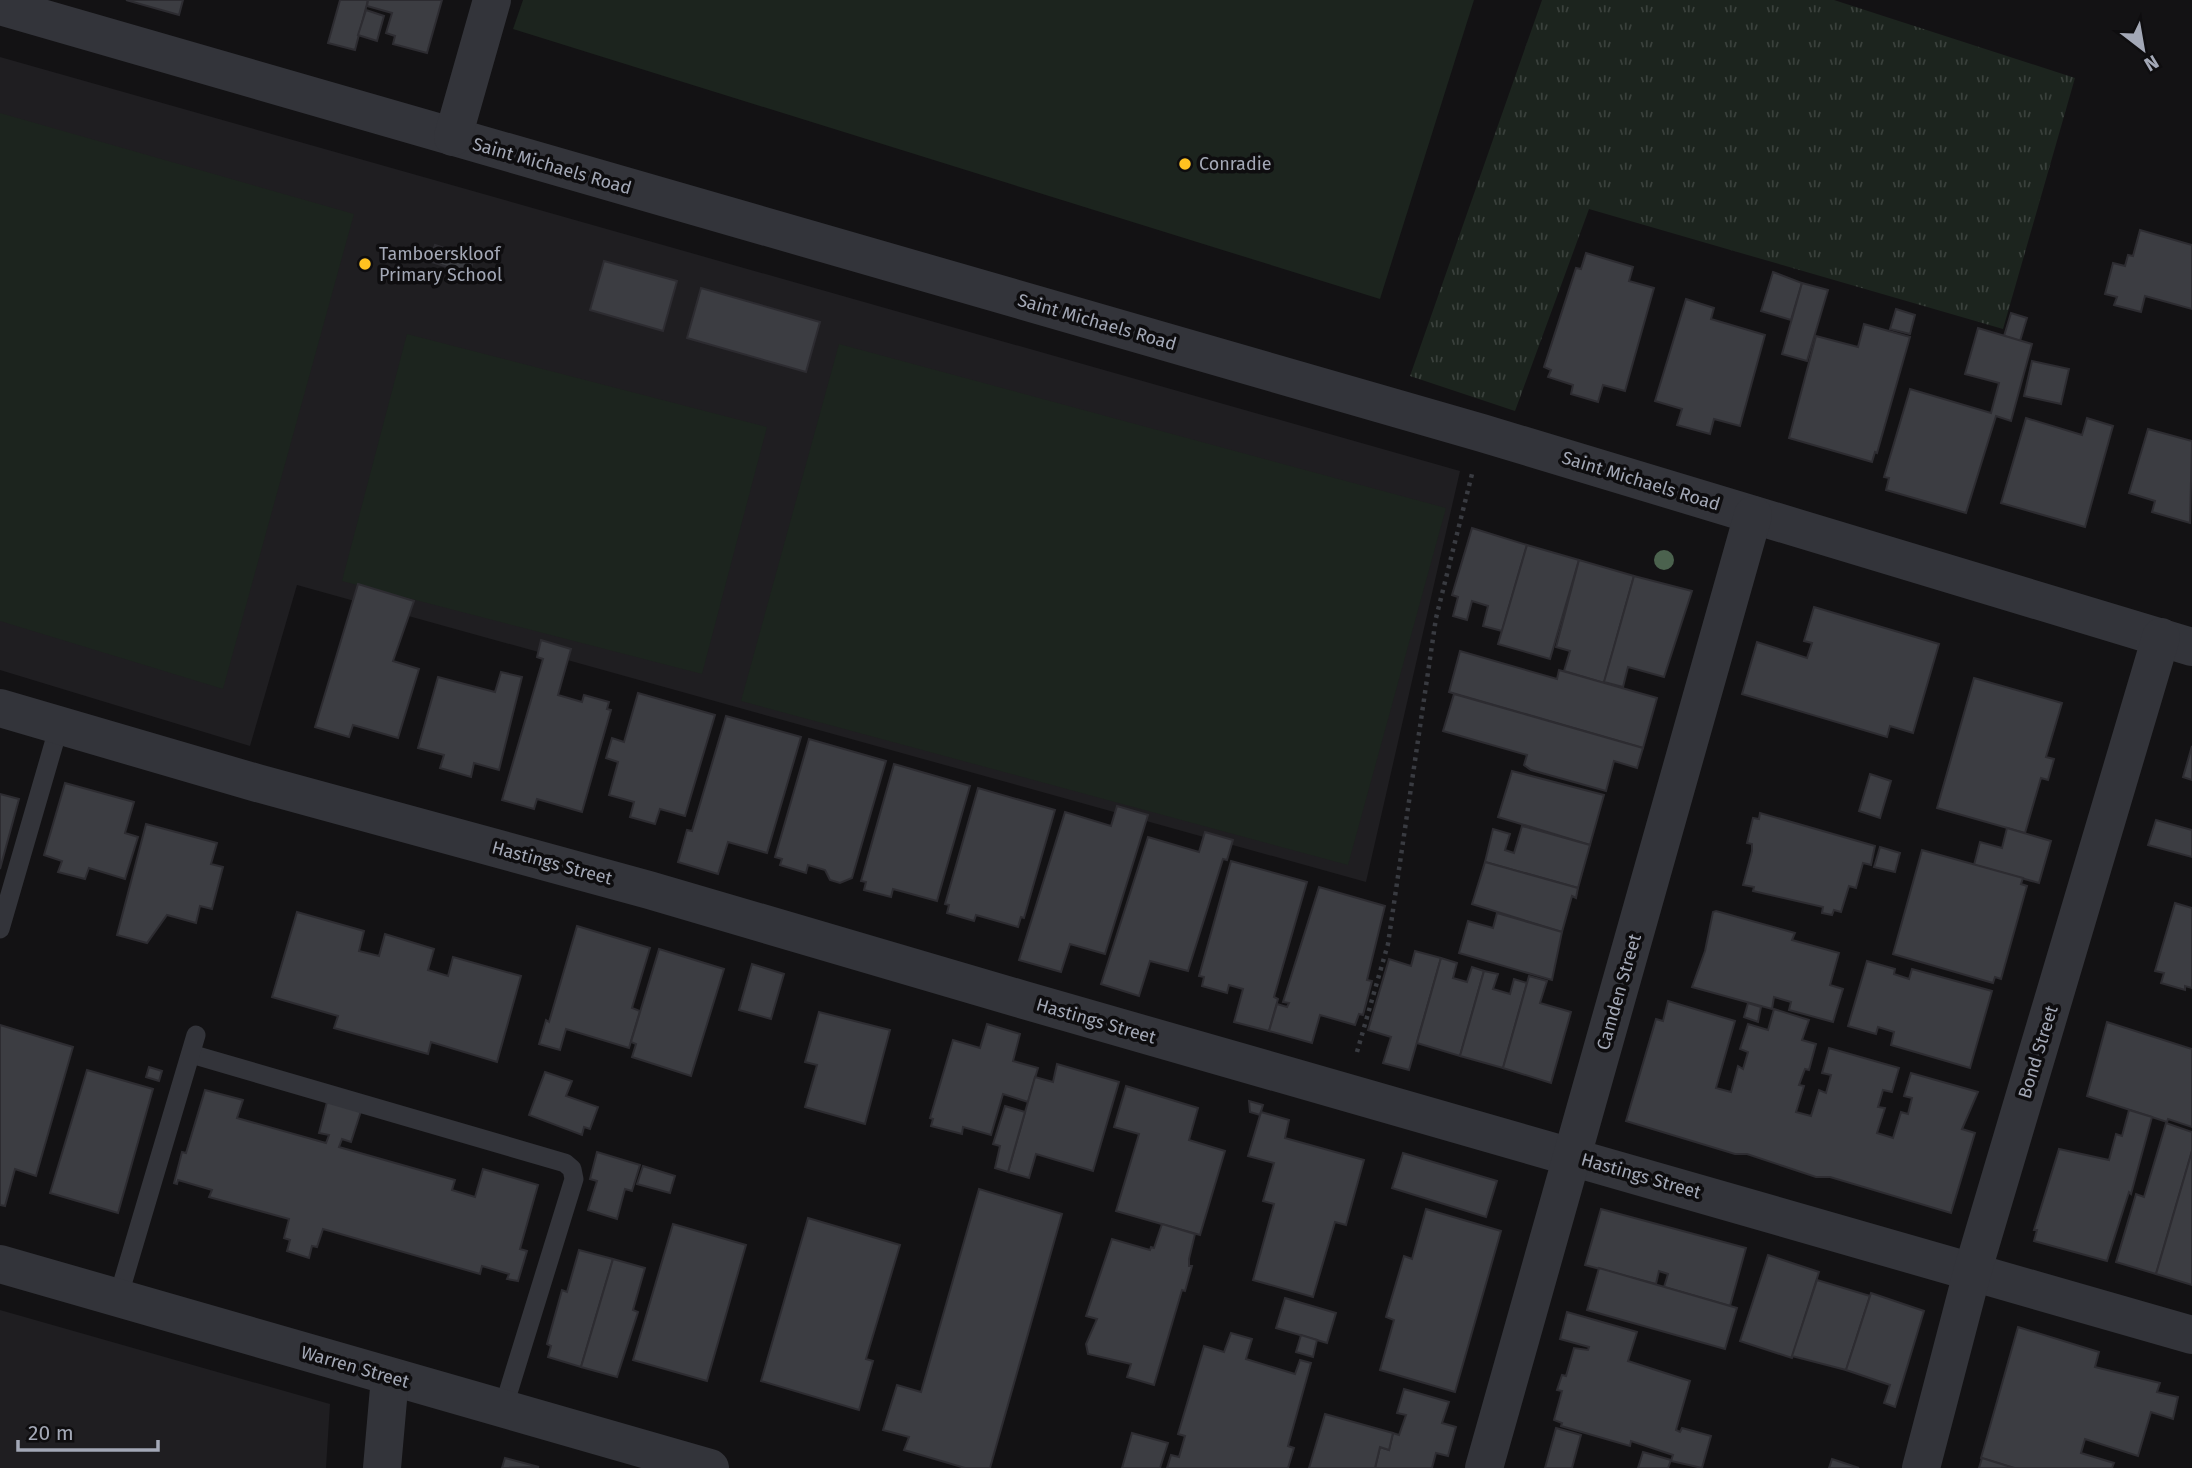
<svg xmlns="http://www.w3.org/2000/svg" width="2192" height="1468" font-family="'Fira Sans',sans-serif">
	<defs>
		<pattern id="grass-tufts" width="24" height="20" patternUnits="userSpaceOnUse" patternTransform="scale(1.75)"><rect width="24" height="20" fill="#1c241e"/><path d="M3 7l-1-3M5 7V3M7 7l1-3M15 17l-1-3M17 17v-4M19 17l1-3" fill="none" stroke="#3a413c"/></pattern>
	</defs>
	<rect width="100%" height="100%" fill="#131214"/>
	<g fill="#1f1e21">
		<polygon points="0,57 1460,471 1366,882 297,585 250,746 0,670"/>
		<polygon points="0,1310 330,1404 326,1468 0,1468"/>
	</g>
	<polygon fill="url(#grass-tufts)" points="1542,0 1834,0 2075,78 2003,329 1589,209 1515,411 1410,376"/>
	<g fill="#1c241e">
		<polygon points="523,0 1474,0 1380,299 513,29"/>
		<polygon points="0,113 354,214 223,689 0,621"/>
		<polygon points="407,334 767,427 702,674 342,581"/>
		<polygon points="839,344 1446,508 1348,865 741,701"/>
	</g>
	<g fill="#3c3d42" stroke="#2d2c31" stroke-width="2">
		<polygon points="126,0 183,0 179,15"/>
		<polygon points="340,0 368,0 355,50 328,43"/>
		<polygon points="368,0 442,0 427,53 393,44 395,36 386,33 392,13 367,6"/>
		<polygon points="366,10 384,16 377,41 358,35"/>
		<polygon points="2140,230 2192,245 2192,309 2145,296 2141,312 2114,305 2117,297 2105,294 2113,263 2125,266 2128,255 2133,256"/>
		<polygon points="435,245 474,258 469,274 429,261"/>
		<polygon points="1586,253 1633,267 1629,281 1654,288 1625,391 1603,385 1598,402 1571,394 1573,385 1548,377 1551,370 1544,367 1576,268 1581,269"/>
		<polygon points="604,261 677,281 663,331 590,310"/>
		<polygon points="1773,272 1802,283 1791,320 1761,311"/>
		<polygon points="1802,283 1828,290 1807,361 1782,354"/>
		<polygon points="701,288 820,322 806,372 687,338"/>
		<polygon points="1686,299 1714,308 1711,319 1765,335 1740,426 1714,419 1710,434 1677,425 1682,409 1655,401"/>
		<polygon points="1896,309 1915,315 1910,334 1890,329"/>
		<polygon points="2011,313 2027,318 2020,341 2004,336"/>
		<polygon points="1864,324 1910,337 1877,453 1875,452 1872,462 1789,438 1816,336 1858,347"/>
		<polygon points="1978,328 2032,344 2011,421 1996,416 1966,513 1886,490 1889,478 1884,477 1910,389 1991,413 1999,383 1965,374"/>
		<polygon points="2032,361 2069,369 2061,404 2024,396"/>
		<polygon points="2026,418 2082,435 2087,418 2113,426 2085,527 2001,503"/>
		<polygon points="2148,429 2192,441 2190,523 2152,512 2155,501 2129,493"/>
		<polygon points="1472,528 1527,545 1502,631 1483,626 1488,606 1472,601 1467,620 1453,616 1458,597 1452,595"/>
		<polygon points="1527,545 1579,560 1550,659 1498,644"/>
		<polygon points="1579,560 1634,576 1604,683 1564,671 1570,651 1556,647"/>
		<polygon points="1634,576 1692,591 1664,677 1628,667 1623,687 1604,682"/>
		<polygon points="358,584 414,601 393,661 419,669 398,738 353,725 349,737 315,727"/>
		<polygon points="1814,607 1939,644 1913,733 1890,726 1887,737 1742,694 1757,642 1807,658 1812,643 1804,641"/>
		<polygon points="541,640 571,649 558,695 582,702 584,695 609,702 607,709 611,710 582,812 537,799 534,809 502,800 543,659 537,657"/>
		<polygon points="1460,651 1557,679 1559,670 1657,698 1643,748 1449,692"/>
		<polygon points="501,672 522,677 499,770 474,763 471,777 440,768 444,755 418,748 438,677 495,692"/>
		<polygon points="1974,678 2062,703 2046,757 2054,759 2048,780 2041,778 2025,833 1937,808"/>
		<polygon points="638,693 715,715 685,816 660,809 655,824 630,817 634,802 609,795 618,762 606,758 612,738 624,742"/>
		<polygon points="1454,694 1643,748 1637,768 1614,761 1606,791 1531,770 1524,765 1527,755 1443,731"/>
		<polygon points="726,716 801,737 767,853 728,842 718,874 678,862 687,830 692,831"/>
		<polygon points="809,739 886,761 852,878 840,883 830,880 825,870 808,865 806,873 780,865 782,859 775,857"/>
		<polygon points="2192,746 2192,780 2183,777"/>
		<polygon points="894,764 970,786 937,901 893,889 891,897 864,890 866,882 861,881"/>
		<polygon points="1512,771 1604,795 1590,845 1498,817"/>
		<polygon points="1870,774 1891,781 1880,818 1859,811"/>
		<polygon points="65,783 134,802 125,833 138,837 125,879 89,868 85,879 58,872 62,861 44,855"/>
		<polygon points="978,788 1055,810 1024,918 1021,917 1018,927 976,915 974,921 947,913 949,905 945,904"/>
		<polygon points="0,794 19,799 0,869"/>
		<polygon points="1117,806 1148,815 1105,954 1070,944 1061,972 1019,960 1065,812 1111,826"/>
		<polygon points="1760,813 1875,846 1871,865 1863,863 1856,888 1849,886 1841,912 1834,910 1832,915 1822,913 1823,907 1753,891 1754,887 1743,885 1752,851 1752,844 1747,843 1753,818 1759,819"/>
		<polygon points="2156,820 2192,830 2192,857 2148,845"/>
		<polygon points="146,824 217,843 211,864 223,867 212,909 200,906 196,923 167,915 147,943 117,935"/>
		<polygon points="1522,826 1590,845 1578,888 1485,862 1493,829 1510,834 1505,850 1514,853"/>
		<polygon points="2007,828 2051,841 2039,883 1974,865 1980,842 2002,848"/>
		<polygon points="1205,832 1233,840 1227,860 1223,859 1188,971 1150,961 1139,996 1101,984 1148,837 1199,852"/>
		<polygon points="1880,847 1900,853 1895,872 1874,867"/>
		<polygon points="1922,850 2023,878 2021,884 2027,886 2001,979 1995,977 1993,983 1893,954"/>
		<polygon points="1231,861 1307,882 1274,997 1278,999 1269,1031 1234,1022 1243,989 1229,985 1227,993 1202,986 1204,977 1199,976"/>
		<polygon points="1485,862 1578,888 1576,898 1572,896 1562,932 1472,904"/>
		<polygon points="1319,887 1385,906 1367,980 1372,981 1363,1015 1359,1014 1355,1025 1320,1015 1312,1043 1269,1031 1277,1004 1287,1007 1289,1003 1283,1002"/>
		<polygon points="2175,903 2192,908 2192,988 2185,986 2185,990 2161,983 2164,973 2155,971"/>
		<polygon points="1716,911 1795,933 1792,940 1839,953 1830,985 1843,989 1833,1022 1789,1010 1791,1002 1774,997 1772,1009 1692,987 1705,951 1713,912"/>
		<polygon points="297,912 364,931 359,951 379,956 385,934 434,949 428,970 448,976 453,957 521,976 497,1062 431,1042 428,1054 334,1028 338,1016 272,997"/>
		<polygon points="1497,913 1562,932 1552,980 1459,953 1468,921 1493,928"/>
		<polygon points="577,926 650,948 632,1008 640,1011 629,1048 566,1029 560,1050 539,1044 546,1020 549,1022"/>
		<polygon points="659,949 724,969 691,1076 632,1057 636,1044 631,1042"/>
		<polygon points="1415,951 1441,958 1409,1070 1383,1063 1391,1037 1368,1030 1389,959 1411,966"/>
		<polygon points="1441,958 1457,963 1453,978 1467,982 1472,967 1484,971 1460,1056 1417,1043"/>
		<polygon points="1867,961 1895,969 1894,974 1909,979 1912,969 1992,991 1970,1068 1891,1045 1894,1032 1878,1027 1876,1034 1848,1026"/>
		<polygon points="752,964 784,974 771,1019 739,1010"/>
		<polygon points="1484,971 1498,974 1493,989 1510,994 1514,979 1527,983 1503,1068 1460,1056"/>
		<polygon points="1529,976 1547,981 1540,1003 1571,1012 1551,1083 1503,1068"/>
		<polygon points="1668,1001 1735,1021 1716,1088 1731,1092 1738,1066 1743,1069 1748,1052 1740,1049 1748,1024 1768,1030 1774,1009 1809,1020 1802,1040 1816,1044 1809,1070 1805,1069 1799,1085 1804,1086 1796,1112 1811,1116 1819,1090 1826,1093 1831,1075 1822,1073 1829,1048 1899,1068 1892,1092 1883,1090 1878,1107 1885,1108 1877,1133 1893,1138 1901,1112 1908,1114 1912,1098 1904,1096 1911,1073 1978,1092 1962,1129 1975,1133 1951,1213 1830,1177 1816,1177 1747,1154 1735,1154 1626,1121 1656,1019 1663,1021"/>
		<polygon points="1748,1003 1761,1007 1758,1022 1744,1017"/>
		<polygon points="819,1012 890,1030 865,1124 805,1107 817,1065 805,1062"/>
		<polygon points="2107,1022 2192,1049 2192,1127 2168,1119 2167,1122 2087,1096"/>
		<polygon points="987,1024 1020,1034 1013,1061 1038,1068 1028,1102 1003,1094 991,1135 963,1127 962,1134 931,1126 933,1119 930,1118 953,1040 980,1048"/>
		<polygon points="0,1025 73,1047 36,1176 15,1169 5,1206 0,1205"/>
		<polygon points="1057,1064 1119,1082 1093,1171 1036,1154 1029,1178 1008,1172 1035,1077 1053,1082"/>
		<polygon points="149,1067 162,1071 159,1081 146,1077"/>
		<polygon points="87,1070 153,1089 118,1213 50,1193"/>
		<polygon points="545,1072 572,1081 566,1096 598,1107 590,1129 584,1127 582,1135 529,1115"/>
		<polygon points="1126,1086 1198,1108 1189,1140 1225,1151 1200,1235 1116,1211 1139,1134 1114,1127"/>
		<polygon points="205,1090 243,1100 237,1118 326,1143 329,1135 319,1133 328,1098 362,1108 351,1142 342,1139 339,1147 455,1180 452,1190 475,1197 483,1169 538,1185 520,1249 527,1251 518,1281 507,1279 509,1274 482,1266 480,1274 323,1229 317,1247 312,1246 309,1258 287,1251 290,1240 284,1238 289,1219 209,1197 212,1190 178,1180 177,1184 174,1183 182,1152 186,1153"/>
		<polygon points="1249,1101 1263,1105 1260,1115 1250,1112"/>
		<polygon points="1005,1106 1025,1112 1008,1172 995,1168 1000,1146 993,1144"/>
		<polygon points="2129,1110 2152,1117 2131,1194 2129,1192 2107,1261 2034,1241 2037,1230 2034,1230 2059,1149 2109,1160 2116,1134 2122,1136"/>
		<polygon points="1261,1112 1289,1120 1285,1138 1364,1160 1346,1225 1335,1222 1313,1297 1253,1280 1274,1204 1263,1201 1274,1163 1248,1156"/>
		<polygon points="2166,1123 2192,1132 2192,1151 2156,1274 2116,1262 2136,1194 2144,1197"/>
		<polygon points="2192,1151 2192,1285 2156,1274"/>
		<polygon points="597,1152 640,1165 632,1191 625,1189 617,1219 588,1210 597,1181 590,1179"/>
		<polygon points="1403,1153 1497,1181 1486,1217 1392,1188"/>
		<polygon points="643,1166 675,1176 670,1193 637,1184"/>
		<polygon points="979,1189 1062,1214 990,1468 965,1468 904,1450 909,1437 883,1430 897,1385 921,1392"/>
		<polygon points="1426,1209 1501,1231 1455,1392 1380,1370 1394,1320 1386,1317 1404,1256 1412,1259"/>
		<polygon points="1601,1209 1746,1248 1730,1306 1664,1287 1668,1274 1659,1271 1656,1284 1585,1265"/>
		<polygon points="808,1218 900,1245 866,1359 873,1361 859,1410 761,1381"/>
		<polygon points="673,1224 746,1245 707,1381 633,1360"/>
		<polygon points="1162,1224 1195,1234 1189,1259 1189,1266 1192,1266 1185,1291 1182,1290 1154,1385 1127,1377 1131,1364 1088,1354 1086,1344 1097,1319 1086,1316 1112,1239 1150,1250 1151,1247 1154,1248"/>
		<polygon points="579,1250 613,1259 581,1367 548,1357 551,1346 547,1344 562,1290 567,1292"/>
		<polygon points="1768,1255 1819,1272 1792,1358 1740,1341"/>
		<polygon points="613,1259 645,1268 633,1310 638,1312 617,1377 581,1367"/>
		<polygon points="1599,1268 1737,1308 1725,1349 1587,1310"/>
		<polygon points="1817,1280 1870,1296 1846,1370 1792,1356"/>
		<polygon points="1871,1293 1924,1311 1895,1407 1884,1403 1890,1385 1846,1370"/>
		<polygon points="1285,1298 1336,1313 1327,1343 1276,1328"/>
		<polygon points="1567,1312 1637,1332 1628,1361 1690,1381 1676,1430 1680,1432 1682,1428 1711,1436 1702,1468 1671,1461 1673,1455 1631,1441 1630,1446 1561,1426 1562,1423 1554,1420 1562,1391 1557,1390 1562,1375 1566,1376 1574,1348 1588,1350 1589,1347 1560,1339"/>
		<polygon points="2018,1327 2099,1352 2095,1367 2160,1383 2157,1392 2178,1397 2173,1419 2151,1412 2138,1456 2085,1439 2081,1453 2114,1463 2112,1468 2014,1468 1981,1458"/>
		<polygon points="1231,1333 1252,1339 1246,1359 1295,1374 1300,1360 1311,1363 1288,1446 1294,1448 1288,1468 1167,1468 1171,1455 1179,1457 1185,1436 1178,1434 1204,1346 1224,1352"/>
		<polygon points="1301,1335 1317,1340 1313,1357 1296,1352"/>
		<polygon points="1404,1389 1449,1402 1442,1423 1456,1427 1448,1456 1436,1453 1432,1468 1375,1468 1380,1447 1389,1450 1393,1433 1399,1435 1406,1415 1397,1413"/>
		<polygon points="1325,1414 1393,1433 1389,1450 1380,1447 1375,1468 1309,1468"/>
		<polygon points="1556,1428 1581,1435 1572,1468 1545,1468"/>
		<polygon points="1132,1433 1168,1443 1160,1468 1122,1468"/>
		<polygon points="1643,1452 1671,1460 1668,1468 1638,1468"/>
		<polygon points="505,1458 539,1467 502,1468"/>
		<polygon points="1982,1458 2014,1468 1979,1468"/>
		<polygon points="1832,1459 1859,1468 1829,1468"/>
	</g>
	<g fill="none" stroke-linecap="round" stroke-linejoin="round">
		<polyline stroke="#393b41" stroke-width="4.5" stroke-dasharray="3.5 5" stroke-linecap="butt" points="1357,1052 1388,944 1436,618 1472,474"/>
		<g stroke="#33343a" stroke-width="19">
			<polyline points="0,929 59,726"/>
			<polyline points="191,1054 565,1163 572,1169 574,1179 503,1409"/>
			<polyline points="118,1298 196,1035"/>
		</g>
		<g stroke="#33343a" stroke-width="38">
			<polyline points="0,6 1482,433 2192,647"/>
			<polyline points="453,137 492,0"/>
			<polyline points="0,708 257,783 649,890 1024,1000 2192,1335"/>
			<polyline points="0,1264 710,1468"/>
			<polyline points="382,1468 390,1377"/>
			<polyline points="1484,1468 1753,515"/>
			<polyline points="1921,1468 1972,1273 2161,637"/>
		</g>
	</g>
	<circle fill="#4b624e" cx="1664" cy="560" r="10"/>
	<g fill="#ffc220" stroke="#0e0d0f" stroke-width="2.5">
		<circle cx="1185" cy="164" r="7"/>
		<circle cx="365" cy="264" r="7"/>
	</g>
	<g text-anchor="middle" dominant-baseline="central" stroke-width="7" stroke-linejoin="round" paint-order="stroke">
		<g font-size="18" fill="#a3a8b6" stroke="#0e0d0f" text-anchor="start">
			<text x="1199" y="164">Conradie</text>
			<text x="379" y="254">Tamboerskloof<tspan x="379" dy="21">Primary School</tspan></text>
		</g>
		<g font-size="18" fill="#a3a8b6" stroke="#0e0d0f">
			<text transform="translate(552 166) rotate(16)">Saint Michaels Road</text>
			<text transform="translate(1097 322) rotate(16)">Saint Michaels Road</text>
			<text transform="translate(1641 481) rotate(17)">Saint Michaels Road</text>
			<text transform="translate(552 863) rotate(15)">Hastings Street</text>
			<text transform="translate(1619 992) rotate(-74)">Camden Street</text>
			<text transform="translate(1096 1021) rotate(16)">Hastings Street</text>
			<text transform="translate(2038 1052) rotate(-73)">Bond Street</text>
			<text transform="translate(1641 1176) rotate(16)">Hastings Street</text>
			<text transform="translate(355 1367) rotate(16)">Warren Street</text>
		</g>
	</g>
	<g transform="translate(2143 49) rotate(149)" stroke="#0e0d0f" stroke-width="5" paint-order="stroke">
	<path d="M0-5L12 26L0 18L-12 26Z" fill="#a3a8b6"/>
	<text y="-10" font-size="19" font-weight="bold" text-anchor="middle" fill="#a3a8b6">N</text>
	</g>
	<path d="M18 1440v10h140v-10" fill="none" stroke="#a3a8b6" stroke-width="3.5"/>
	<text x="28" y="1440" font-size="21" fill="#a3a8b6" stroke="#0e0d0f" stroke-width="5" paint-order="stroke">20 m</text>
</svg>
